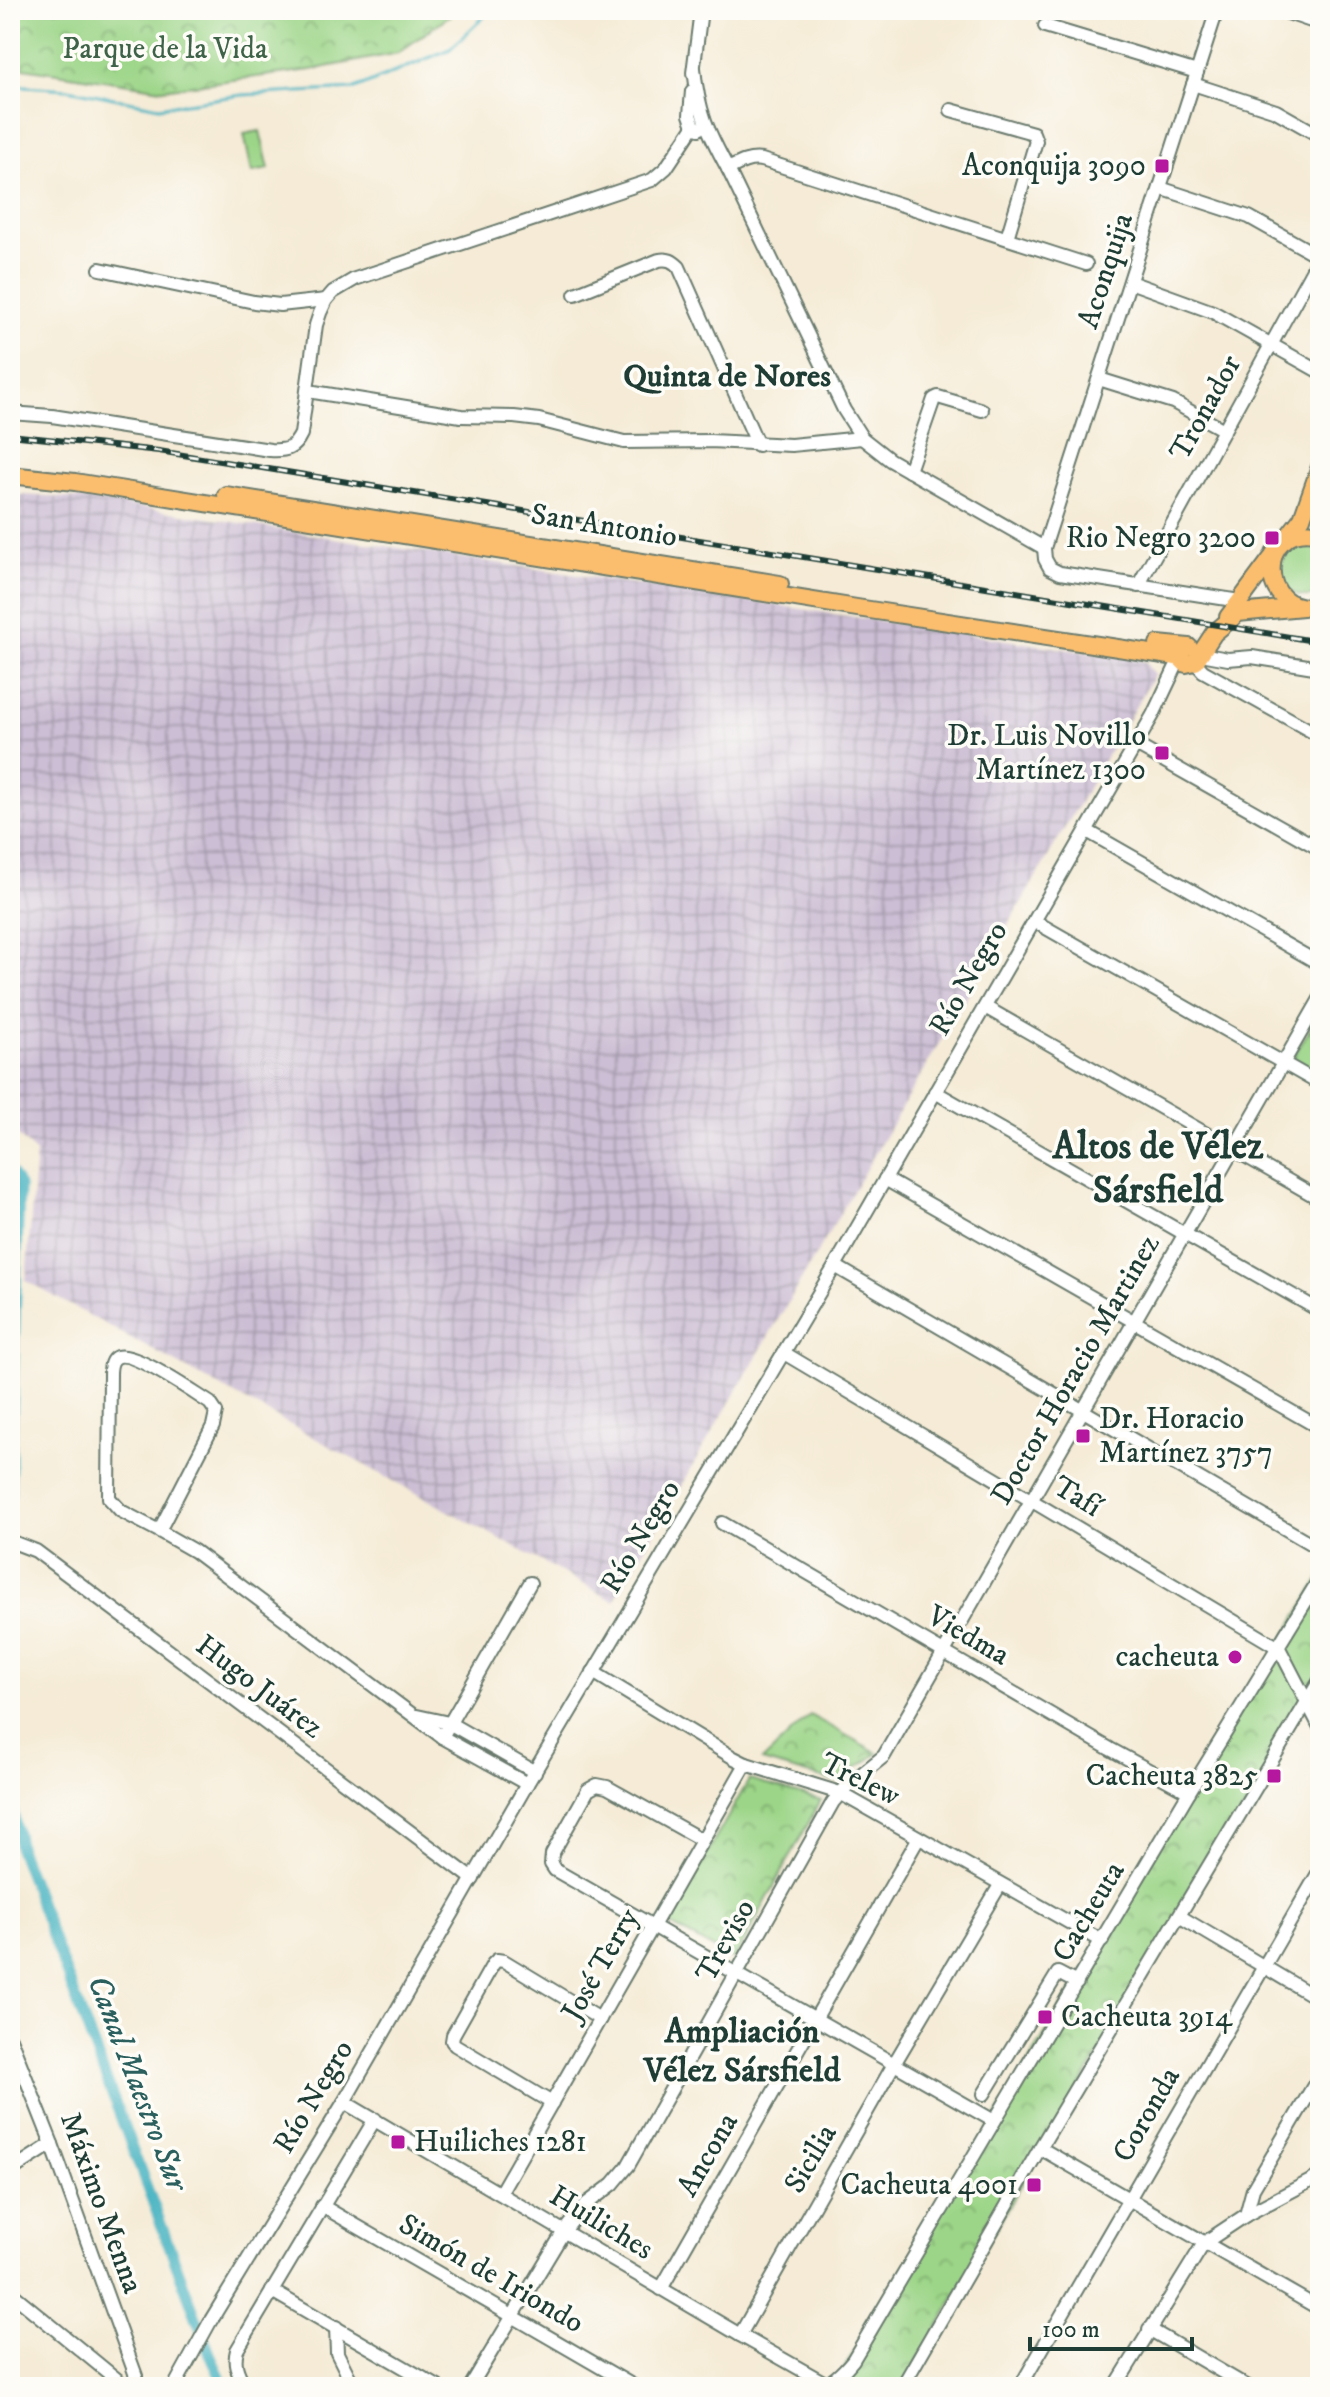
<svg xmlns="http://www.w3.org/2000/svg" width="1330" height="2397" font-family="'IM FELL DW Pica',serif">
	<defs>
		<pattern id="industrial-grid" width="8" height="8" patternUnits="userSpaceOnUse" patternTransform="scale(2)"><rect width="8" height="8" fill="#ccbed4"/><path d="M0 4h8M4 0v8" fill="none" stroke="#a59cad"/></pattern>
		<pattern id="park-crowns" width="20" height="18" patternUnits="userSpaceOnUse" patternTransform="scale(2)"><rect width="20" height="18" fill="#9cd588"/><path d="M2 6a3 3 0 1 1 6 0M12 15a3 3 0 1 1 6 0" fill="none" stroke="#7fae70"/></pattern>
	</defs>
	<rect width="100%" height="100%" fill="#fdfcf7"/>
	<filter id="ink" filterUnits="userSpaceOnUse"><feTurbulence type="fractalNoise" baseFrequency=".0125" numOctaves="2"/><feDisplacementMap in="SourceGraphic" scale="16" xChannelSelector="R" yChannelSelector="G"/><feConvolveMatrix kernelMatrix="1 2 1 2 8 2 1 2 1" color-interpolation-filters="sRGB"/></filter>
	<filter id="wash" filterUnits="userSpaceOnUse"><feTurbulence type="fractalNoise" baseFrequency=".006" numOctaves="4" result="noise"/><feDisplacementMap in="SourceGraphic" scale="32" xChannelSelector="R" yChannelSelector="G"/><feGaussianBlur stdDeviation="1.8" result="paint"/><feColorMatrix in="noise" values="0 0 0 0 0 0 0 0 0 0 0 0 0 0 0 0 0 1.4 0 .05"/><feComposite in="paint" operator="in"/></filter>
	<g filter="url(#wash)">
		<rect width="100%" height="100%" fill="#f5ebd6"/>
		<polygon fill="url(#industrial-grid)" points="10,494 95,500 320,536 1144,661 1154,675 614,1601 26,1281 36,1153 10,1128"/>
		<g fill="#9cd588" stroke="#5e895e" stroke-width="2">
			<polygon points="260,131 269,169 252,172 244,134"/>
			<path d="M1308,542L1320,545V594C1289,605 1268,574 1290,549Z"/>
		</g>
		<g fill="url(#park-crowns)" stroke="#5e895e" stroke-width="2">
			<polygon points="10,10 457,10 398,53 311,70 162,89 10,66"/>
			<polygon points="1320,1011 1320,1078 1291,1061"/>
			<polygon points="1320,1578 1320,1680 902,2387 833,2387"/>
			<polygon points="810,1715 878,1753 836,1782 762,1761"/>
			<polygon points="749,1780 821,1800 734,1960 667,1923"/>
		</g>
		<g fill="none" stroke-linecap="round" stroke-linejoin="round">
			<polyline stroke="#46b3c1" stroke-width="3" points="10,85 68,89 159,107 242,95 355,89 450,49 491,10"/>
			<g stroke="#46b3c1" stroke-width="11">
				<polyline points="10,1171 19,1186 10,1493"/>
				<polyline points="10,1795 20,1851 212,2359 225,2387"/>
			</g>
		</g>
	</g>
	<g filter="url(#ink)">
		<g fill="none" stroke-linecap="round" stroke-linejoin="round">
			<g stroke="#6a7a6d" stroke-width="16">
				<g id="minor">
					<polyline points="1217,10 1044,548 1045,559 1050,568 1060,573 1240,601"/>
					<polyline points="1279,10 1320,24"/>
					<polyline points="1045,26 1197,72"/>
					<path d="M694,68C698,111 708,132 728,169L844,410L862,438L890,460L1044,548"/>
					<polyline points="693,73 701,10"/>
					<polyline points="1193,84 1276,111 1320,136"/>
					<polyline points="692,91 690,115 694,126 699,129"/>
					<polyline points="951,110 1033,133 1036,141 1007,238"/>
					<path d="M728,169C740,163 749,158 762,160L1086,264"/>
					<polyline points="1160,188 1249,217 1320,257"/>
					<polyline points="100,269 254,302 280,305 326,300"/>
					<polyline points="1130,282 1213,312 1320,372"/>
					<path d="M575,294L659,260C668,258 673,261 679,267L758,445"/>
					<polyline points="1099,379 1173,402 1224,430"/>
					<polyline points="308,391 461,416 514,417 539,420 624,442 710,441 791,445 862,438"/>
					<path d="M10,413L52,416L270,450C286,451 294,449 301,434L316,325L320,313L326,300L333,292L355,279L652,180L666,168L694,126"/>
					<polyline points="909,471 934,399 938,397 982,410"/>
					<polyline points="1138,586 1320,256"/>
					<polyline points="1201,654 1228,659 1252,657 1320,668"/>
					<polyline points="1195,662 1203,671 1320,736"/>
					<polyline points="1136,745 1320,849"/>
					<polyline points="1087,831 1320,964"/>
					<polyline points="1034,921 1320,1084"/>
					<polyline points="985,1007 1320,1199"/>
					<polyline points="935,1092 1320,1311"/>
					<polyline points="885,1179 1320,1428"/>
					<polyline points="835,1266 1320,1549"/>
					<polyline points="784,1353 1279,1648 1320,1727"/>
					<polyline points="722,1523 1110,1749 1189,1792"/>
					<path d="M159,1531L121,1511L109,1498L110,1375C110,1369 110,1362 115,1358C129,1347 195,1394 210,1403L216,1412L213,1426L159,1531L194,1551L442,1737L527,1784"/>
					<polyline points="10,1541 36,1551 473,1879"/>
					<polyline points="593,1672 734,1758 746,1764 840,1793 1102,1941"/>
					<polyline points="417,1716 449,1723 535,1772"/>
					<polyline points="442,1737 530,1583"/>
					<polyline points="702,1840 607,1787 597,1785 588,1790 552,1854 551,1864 555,1870 994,2121"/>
					<polyline points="1179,1916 1320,2000"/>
					<polyline points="10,2038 52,2144 140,2387"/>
					<polyline points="984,2094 1058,1973 1077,1983"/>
					<polyline points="344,2102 740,2335 832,2387"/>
					<polyline points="552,2103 455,2045 452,2041 453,2035 493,1964 497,1960 504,1961 600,2019"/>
					<polyline points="1040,2148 1320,2309"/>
					<polyline points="10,2171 52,2144"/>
					<polyline points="500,2193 746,1764"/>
					<polyline points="322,2206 635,2387"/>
					<polyline points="1246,2215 1253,2189 1320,2075"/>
					<polyline points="661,2289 918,1839"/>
					<polyline points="272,2291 438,2387"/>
					<polyline points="10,2292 126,2387"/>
					<polyline points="336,2327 337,2353 354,2387"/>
					<polyline points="1149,2329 1248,2387"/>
					<polyline points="740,2335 894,2064 1000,1885"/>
					<polyline points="174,2387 211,2320 344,2102 527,1784 835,1266 1153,715 1180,658"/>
					<path d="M245,2387C238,2373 233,2365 237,2350L375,2119"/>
					<polyline points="470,2387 564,2231 585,2205 613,2184 628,2166 833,1802 848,1785 884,1756 1320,999"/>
					<path d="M820,2387C834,2382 844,2371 853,2360L1189,1792L1320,1578"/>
					<polyline points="902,2387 1040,2148 1320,1680"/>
					<polyline points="1020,2387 1320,1870"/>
					<polyline points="1115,2387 1204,2243 1246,2215 1320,2176"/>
				</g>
			</g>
			<g stroke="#6a7a6d" stroke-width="20">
				<g id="major">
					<polyline points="10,475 75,482 857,608 1170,656 1180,658 1186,664 1195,662 1214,633 1238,613 1303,607"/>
					<polyline points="226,495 780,584"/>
					<path d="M1320,534C1254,518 1257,621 1320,605"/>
					<polyline points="1285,540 1302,518 1320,467"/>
					<polyline points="1228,617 1271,559"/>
					<polyline points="1158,644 1189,647"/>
				</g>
			</g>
			<use href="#minor" stroke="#fff" stroke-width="12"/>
			<use href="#major" stroke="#fbbe6e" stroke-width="16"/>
			<g stroke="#1f3d34" stroke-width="6">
				<polyline id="rail" points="10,435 159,451 1320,642"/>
			</g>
			<use href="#rail" stroke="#fdfcf7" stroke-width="3" stroke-dasharray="9" stroke-linecap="butt"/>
		</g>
	</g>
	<g fill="#b5179e" stroke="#fdfcf7" stroke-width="3">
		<rect x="1154" y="158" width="16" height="16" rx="4"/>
		<rect x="1264" y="530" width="16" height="16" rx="4"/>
		<rect x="1154" y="745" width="16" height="16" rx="4"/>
		<rect x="1075" y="1428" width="16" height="16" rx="4"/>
		<circle cx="1235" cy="1657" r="8"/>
		<rect x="1266" y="1768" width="16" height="16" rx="4"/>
		<rect x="1037" y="2009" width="16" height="16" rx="4"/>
		<rect x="390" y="2134" width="16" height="16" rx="4"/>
		<rect x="1026" y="2177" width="16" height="16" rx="4"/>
	</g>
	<g text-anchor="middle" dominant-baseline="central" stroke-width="7" stroke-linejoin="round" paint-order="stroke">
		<g font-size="30" fill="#3e6349" stroke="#fdfcf7">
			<text x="165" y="49">Parque de la Vida</text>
		</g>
		<g font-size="30" fill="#1f3d34" stroke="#fdfcf7" text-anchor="end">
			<text x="1146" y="166">Aconquija 3090</text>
			<text x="1256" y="538">Rio Negro 3200</text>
			<text x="1146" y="736">Dr. Luis Novillo<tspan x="1146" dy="34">Martínez 1300</tspan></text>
			<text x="1099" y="1419" text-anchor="start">Dr. Horacio<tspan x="1099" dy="34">Martínez 3757</tspan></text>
			<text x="1219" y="1657">cacheuta</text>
			<text x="1258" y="1776">Cacheuta 3825</text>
			<text x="1061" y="2017" text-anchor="start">Cacheuta 3914</text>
			<text x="414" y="2142" text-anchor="start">Huiliches 1281</text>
			<text x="1018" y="2185">Cacheuta 4001</text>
		</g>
		<g font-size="30" fill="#1f3d34" stroke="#fdfcf7">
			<text transform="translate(1106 271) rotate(-72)">Aconquija</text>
			<text transform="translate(1206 408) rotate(-61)">Tronador</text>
			<text transform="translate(604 526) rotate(9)">San Antonio</text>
			<text transform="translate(969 979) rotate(-60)">Río Negro</text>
			<text transform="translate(1076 1370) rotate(-60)">Doctor Horacio Martinez</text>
			<text transform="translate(1077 1497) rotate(31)">Tafí</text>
			<text transform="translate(641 1537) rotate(-59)">Río Negro</text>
			<text transform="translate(968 1636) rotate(30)">Viedma</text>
			<text transform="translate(259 1687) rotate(37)">Hugo Juárez</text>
			<text transform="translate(860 1780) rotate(26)">Trelew</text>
			<text transform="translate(1089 1912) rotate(-59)">Cacheuta</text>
			<text transform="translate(726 1941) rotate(-61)">Treviso</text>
			<text transform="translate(601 1965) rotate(-60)">José Terry</text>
			<text transform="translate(314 2097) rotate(-59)">Río Negro</text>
			<text transform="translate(1147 2115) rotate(-60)">Coronda</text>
			<text transform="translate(708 2155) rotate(-60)">Ancona</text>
			<text transform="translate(811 2159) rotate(-60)">Sicilia</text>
			<text transform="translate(101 2203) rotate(70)">Máximo Menna</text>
			<text transform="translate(601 2223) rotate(31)">Huiliches</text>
			<text transform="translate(491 2274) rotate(30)">Simón de Iriondo</text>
		</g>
		<g font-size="32" font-weight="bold" fill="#1f3d34" stroke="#fdfcf7">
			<text x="727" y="377">Quinta de Nores</text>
		</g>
		<g font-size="32" font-style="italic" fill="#2b605e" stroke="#fdfcf7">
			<text transform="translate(137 2083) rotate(69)">Canal Maestro Sur</text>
		</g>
		<g font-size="34" font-weight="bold" fill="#1f3d34" stroke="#fdfcf7">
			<text x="742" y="2032">Ampliación<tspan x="742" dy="39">Vélez Sársfield</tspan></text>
		</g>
		<g font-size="38" font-weight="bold" fill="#1f3d34" stroke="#fdfcf7">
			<text x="1158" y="1147">Altos de Vélez<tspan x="1158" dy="44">Sársfield</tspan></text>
		</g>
	</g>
	<rect width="1330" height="2397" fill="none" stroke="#fdfcf7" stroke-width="40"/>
	<path d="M1030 2337v12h162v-12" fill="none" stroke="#1f3d34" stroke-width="4"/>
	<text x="1042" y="2337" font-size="24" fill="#1f3d34" stroke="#fdfcf7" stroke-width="6" paint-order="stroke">100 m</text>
</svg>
